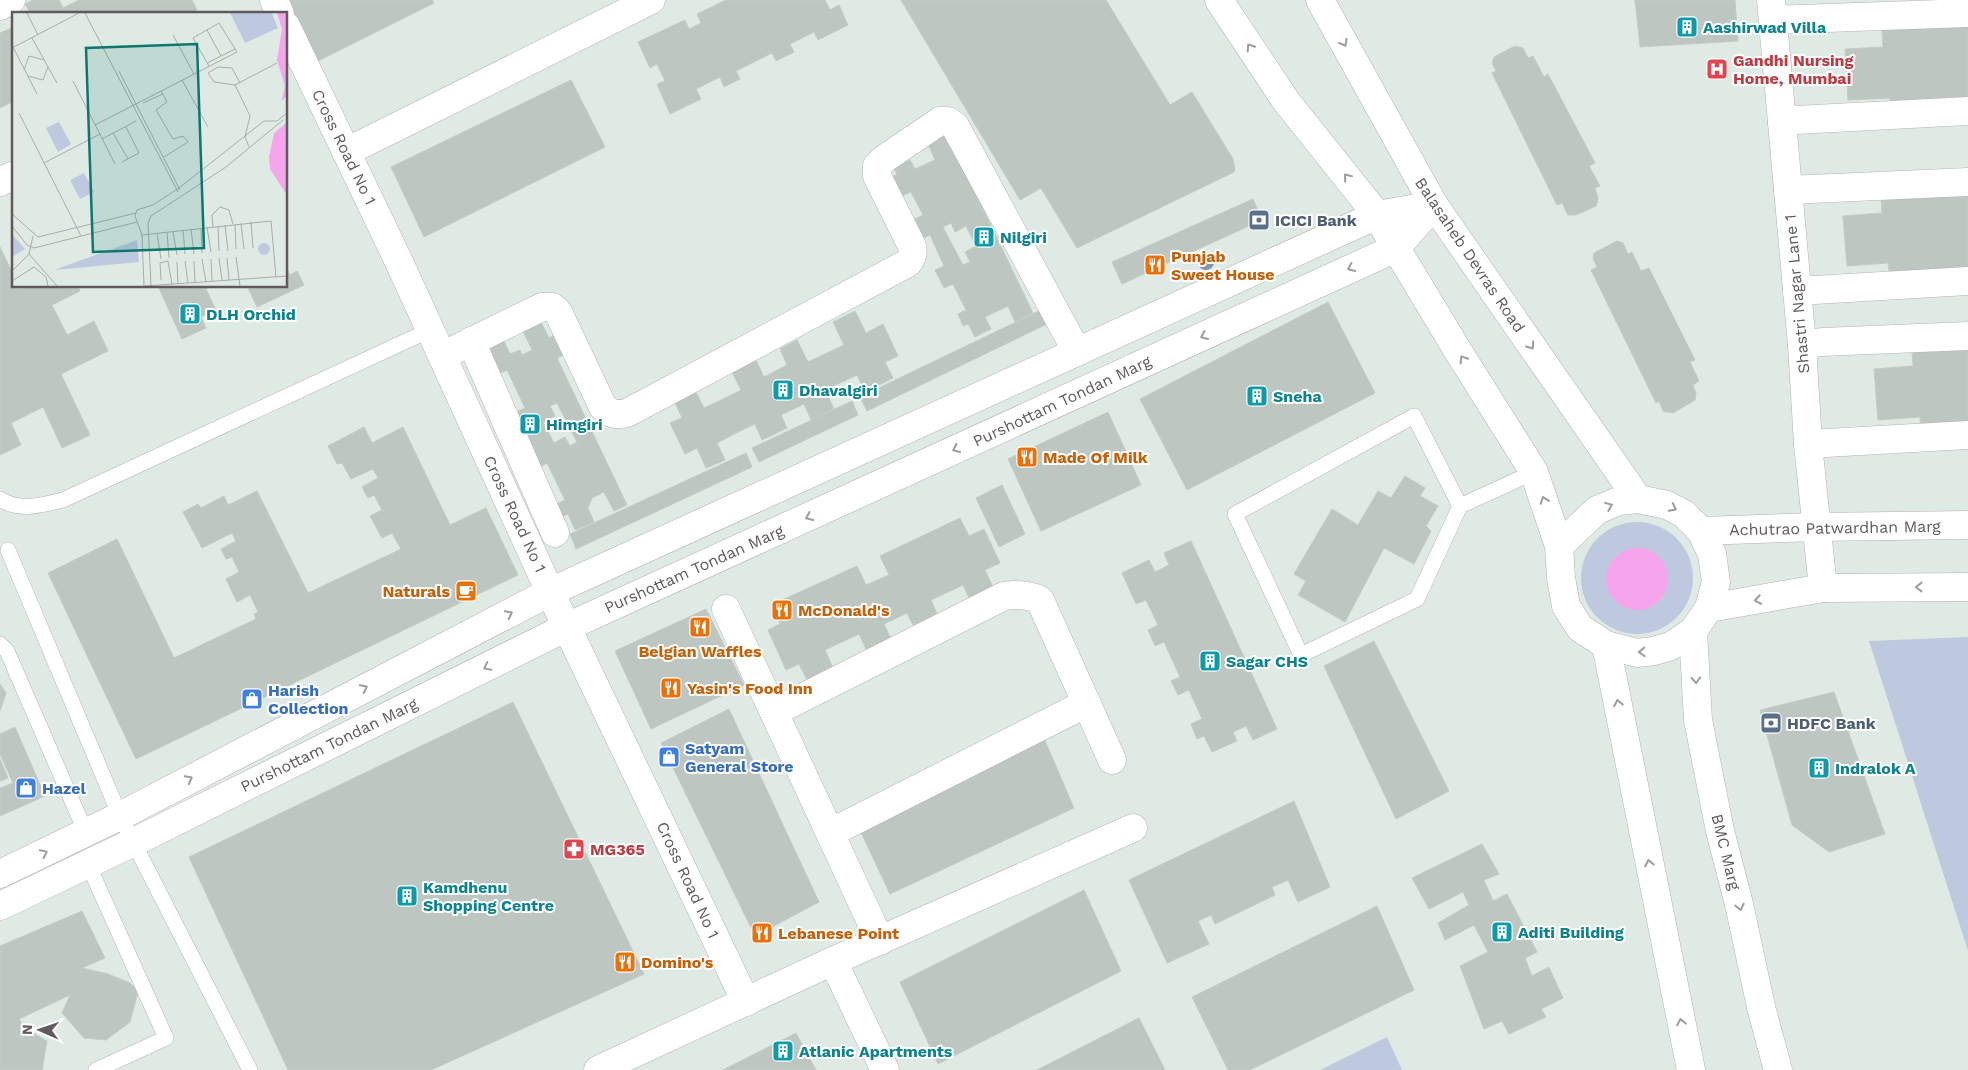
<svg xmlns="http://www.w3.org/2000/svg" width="1968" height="1070" font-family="'Work Sans',sans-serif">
	<rect width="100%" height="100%" fill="#e0eae5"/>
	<g fill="#bec9e0">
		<circle cx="1637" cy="578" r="56"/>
		<polygon points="1968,637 1968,951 1869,641"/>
		<polygon points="1387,1037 1402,1070 1320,1070"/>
	</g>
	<circle fill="#f6a4ec" cx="1637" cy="579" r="31"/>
	<g fill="#bdc6c0" stroke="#bfcec5" fill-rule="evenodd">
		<polygon points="33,0 59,0 63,8 79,0 192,0 197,10 190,14 31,14 25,4"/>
		<polygon points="284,0 432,0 434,3 310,65"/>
		<polygon points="726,0 825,0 830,10 839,5 848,25 818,40 814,32 790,44 794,52 776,61 772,53 736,71 740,79 724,87 720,77 696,89 701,99 670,114 657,84 665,81 657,64 650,68 638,42 685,20 689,29 701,23 697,14"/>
		<polygon points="901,0 1106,0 1170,105 1192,92 1233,159 1235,168 1234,172 1077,248 1041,188 1020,200"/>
		<polygon points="1635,0 1735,0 1738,41 1640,47"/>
		<polygon points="1968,24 1968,106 1891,112 1890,98 1848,100 1845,49 1883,47 1882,30"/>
		<polygon points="14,27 14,101 0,108 0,33"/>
		<polygon points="1515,46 1523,48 1528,58 1533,56 1544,77 1548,74 1595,163 1589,166 1600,186 1595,188 1598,198 1596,206 1576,215 1568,215 1562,203 1557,205 1492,73 1496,71 1492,63 1494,57"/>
		<polygon points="571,80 605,147 424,237 391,167"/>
		<path d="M947,134L1033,313L1015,322L1008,306L985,317L991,329L975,337L968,324L963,326L958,314L966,310L953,284L944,288L935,270L944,266L930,235L922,239L913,220L923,215L911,192L901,196L892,177L897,174L894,168L910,160L915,169L935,160L928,144ZM951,223L955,232L966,226L976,246L965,252L970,262L963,265L943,227Z"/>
		<polygon points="1968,191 1968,272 1890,278 1888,263 1847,266 1843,216 1882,213 1881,197"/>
		<polygon points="1253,199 1262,220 1122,284 1112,262"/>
		<polygon points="1617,241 1623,243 1628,254 1632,252 1641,271 1649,268 1695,360 1690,362 1699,381 1693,385 1696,393 1695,400 1673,413 1663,411 1659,401 1656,403 1591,270 1597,267 1593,258 1594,253"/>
		<polygon points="0,247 14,276 14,286 19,286 20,289 26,286 78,286 80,291 52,305 67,335 94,321 108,351 61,374 90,435 62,448 43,407 11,423 21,445 0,455"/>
		<polygon points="286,266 290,275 297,271 304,285 257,307 247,286 286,286"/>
		<polygon points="158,286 212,286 206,289 216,310 201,317 206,328 182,339"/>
		<polygon points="1328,302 1375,393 1187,490 1140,399"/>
		<polygon points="1041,310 1047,324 867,411 860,397"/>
		<polygon points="855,311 866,333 883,324 898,356 885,362 893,378 865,392 857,375 825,390 834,409 811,420 804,404 781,415 787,428 762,440 755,424 742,430 717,443 725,460 706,468 697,448 685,454 670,423 682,418 674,400 695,390 704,408 717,402 741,390 732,372 756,360 764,377 787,365 780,349 797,340 808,362 844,345 833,322"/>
		<path d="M541,322L549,338L556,334L566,354L557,358L627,505L614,511L604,492L592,498L588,508L594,522L575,530L568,514L561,517L555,505L565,500L547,463L535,470L510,415L525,408L507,370L492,377L484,348L503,339L510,354L520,350L522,355L532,350L523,331ZM557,403L577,442L570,446L565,437L554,443L543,422L555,416L550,406Z"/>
		<polygon points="1968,346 1968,428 1921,431 1920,417 1878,420 1874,369 1913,366 1912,350"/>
		<polygon points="852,401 858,415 759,462 752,448"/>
		<polygon points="1108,412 1141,485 1041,531 1008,459"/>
		<polygon points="364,427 372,443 403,427 450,525 486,508 518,575 136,759 48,573 117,539 174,658 256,619 254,614 258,612 250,595 237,602 226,579 239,572 232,557 226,559 221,549 236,541 232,533 202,548 183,512 198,504 201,508 224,496 228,505 257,491 308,593 401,549 392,533 382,538 370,516 382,510 374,495 368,498 362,487 378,478 373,469 351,479 342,463 337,464 328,446"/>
		<polygon points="746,453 752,467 576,549 570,534"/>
		<polygon points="1405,476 1425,488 1420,496 1438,506 1426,526 1431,531 1414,564 1384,548 1345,622 1298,595 1306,581 1294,574 1332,509 1358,525 1378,491 1391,498"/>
		<polygon points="1002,485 1025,534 999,547 976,498"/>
		<polygon points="960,518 969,536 984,529 1000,563 985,570 993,587 969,598 963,585 931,600 937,614 913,625 907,613 884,624 892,641 868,653 859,634 825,650 833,668 807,680 799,664 786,670 768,630 780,624 771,605 857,566 866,585 889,575 880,556"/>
		<polygon points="1191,541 1277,729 1253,740 1246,726 1233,732 1237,741 1212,752 1204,736 1197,739 1191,724 1202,719 1189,690 1178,695 1171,681 1180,677 1164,642 1155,646 1148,630 1158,625 1146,600 1136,604 1122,573 1149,560 1155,572 1169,565 1164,553"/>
		<polygon points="706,609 744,685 651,729 615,651"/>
		<polygon points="1374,641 1449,791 1396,819 1324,666"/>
		<polygon points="0,684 6,693 0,711"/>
		<polygon points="1834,692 1885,834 1829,852 1792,825 1760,710"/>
		<polygon points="513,702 644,974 431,1070 288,1070 189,857"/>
		<polygon points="729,709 819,902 755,936 661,743"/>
		<polygon points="15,727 45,796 0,816 0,788 13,783 0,754 0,734"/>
		<polygon points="1043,736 1074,808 890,894 857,824"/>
		<polygon points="0,759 8,778 0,781"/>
		<polygon points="1294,801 1330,887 1298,902 1288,880 1272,887 1275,895 1215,924 1211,915 1198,921 1209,944 1167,963 1129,880"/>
		<polygon points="1482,844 1499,874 1484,880 1493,901 1507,894 1537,952 1525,958 1532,976 1549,967 1563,998 1541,1009 1546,1017 1509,1034 1502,1021 1484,1029 1460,966 1488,952 1474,925 1445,940 1438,923 1469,905 1463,892 1429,909 1412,878"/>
		<polygon points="1084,890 1121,971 938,1064 900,982"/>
		<polygon points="1377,906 1414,990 1250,1070 1228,1070 1192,997"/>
		<polygon points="82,911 105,958 82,968 108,974 130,983 138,992 130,1022 106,1040 84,1038 62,1013 70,995 19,1019 26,1029 47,1041 42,1070 0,1070 0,946"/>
		<polygon points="1139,1018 1165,1070 1037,1070"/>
		<polygon points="796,1033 816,1070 723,1070"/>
	</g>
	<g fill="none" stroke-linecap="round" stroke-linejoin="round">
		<g stroke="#b7b1b5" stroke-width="16">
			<g id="service">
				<path d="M0,499C20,512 42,505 63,500L430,330"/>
				<polyline points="1460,506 1414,416 1235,514 1301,655 1417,599 1460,506 1534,472"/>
				<polyline points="8,550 120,816 250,1070"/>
				<polyline points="0,644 7,651 86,833"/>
				<polyline points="88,864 166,1038 96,1070"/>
			</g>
		</g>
		<g stroke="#b7b1b5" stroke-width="29">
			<g id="minor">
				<polyline points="274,0 280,14"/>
				<polyline points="1771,0 1802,345 1808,444 1823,588"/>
				<polyline points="0,6 11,0"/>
				<polyline points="1773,20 1968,13"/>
				<polyline points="286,26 400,264 550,592 746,1002"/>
				<polyline points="1782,122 1796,120 1968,111"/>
				<polyline points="346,152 651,0"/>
				<polyline points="0,182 14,175"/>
				<polyline points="1788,190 1968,182"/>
				<polyline points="1797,291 1968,281"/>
				<polyline points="471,341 555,533"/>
				<polyline points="1802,345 1822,342 1968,336"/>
				<path d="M442,356L542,307H552L558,312L603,407C611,415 617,415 627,413L908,263C912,257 914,254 912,246L877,176V166L884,159L940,121H948L955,126L1077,352"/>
				<polyline points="1808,444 1968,435"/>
				<polyline points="726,609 880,941"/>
				<path d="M774,712L1004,596C1017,594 1028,594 1040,600L1112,760"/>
				<polyline points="830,833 1087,703"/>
				<polyline points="833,961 885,1070"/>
				<polyline points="598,1070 833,961 1133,828"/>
			</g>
		</g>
		<g stroke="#b7b1b5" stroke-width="29">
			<g id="tertiary">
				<polyline points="1693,631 1698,720 1720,831 1739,904 1761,1007 1778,1070"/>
				<polyline points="1606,645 1691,1070"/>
			</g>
		</g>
		<g stroke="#b5adb2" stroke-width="29">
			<g id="secondary">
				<polyline points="1219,0 1286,101 1377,215 1396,248 1458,351 1534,472 1559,546 1561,578 1566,606 1580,628 1606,645 1637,653 1654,651 1671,646 1693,631 1709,608 1716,582 1712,554 1701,531 1684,514 1667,505 1638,499 1619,501 1597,510 1559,546"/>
				<polyline points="1320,0 1434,205 1638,499"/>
				<polyline points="1701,531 1816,527 1968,525"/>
				<polyline points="1709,608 1823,588 1968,587"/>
				<polyline points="0,874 120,816 550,592 1377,215 1434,205"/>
				<polyline points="0,906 134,842 567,627 1396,248 1434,205"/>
			</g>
		</g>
		<use href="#service" stroke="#fff" stroke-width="15"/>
		<use href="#minor" stroke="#fff" stroke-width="28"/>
		<use href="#tertiary" stroke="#fff" stroke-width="28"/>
		<use href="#secondary" stroke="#fff" stroke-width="28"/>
	</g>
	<circle fill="#8593ac" cx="1206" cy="262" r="8"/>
	<defs><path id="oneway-chevron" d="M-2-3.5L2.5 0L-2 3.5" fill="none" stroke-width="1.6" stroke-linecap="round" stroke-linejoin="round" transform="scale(1.25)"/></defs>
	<g stroke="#a09b9e">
		<use href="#oneway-chevron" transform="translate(1344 43) rotate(61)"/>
		<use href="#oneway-chevron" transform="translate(1250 47) rotate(-123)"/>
		<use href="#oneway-chevron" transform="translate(1347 177) rotate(-129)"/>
		<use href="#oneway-chevron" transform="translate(1351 268) rotate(155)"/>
		<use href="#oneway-chevron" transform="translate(1204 336) rotate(155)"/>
		<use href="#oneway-chevron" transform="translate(1531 346) rotate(55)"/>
		<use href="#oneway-chevron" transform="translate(1463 359) rotate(-122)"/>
		<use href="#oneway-chevron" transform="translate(956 449) rotate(155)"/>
		<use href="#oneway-chevron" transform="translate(1544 500) rotate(-109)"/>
		<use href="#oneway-chevron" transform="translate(1609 506) rotate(-22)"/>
		<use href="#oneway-chevron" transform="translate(1673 508) rotate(27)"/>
		<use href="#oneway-chevron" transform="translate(809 517) rotate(155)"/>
		<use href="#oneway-chevron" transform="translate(1919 587) rotate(180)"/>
		<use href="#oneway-chevron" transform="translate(1758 600) rotate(170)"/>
		<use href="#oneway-chevron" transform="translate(509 614) rotate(-27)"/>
		<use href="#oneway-chevron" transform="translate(1642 652) rotate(178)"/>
		<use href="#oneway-chevron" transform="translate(487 667) rotate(154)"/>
		<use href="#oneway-chevron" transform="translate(1696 680) rotate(87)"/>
		<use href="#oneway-chevron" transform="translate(364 688) rotate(-27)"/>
		<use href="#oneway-chevron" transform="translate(1618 703) rotate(-101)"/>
		<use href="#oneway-chevron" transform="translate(189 779) rotate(-28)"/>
		<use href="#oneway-chevron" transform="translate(44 853) rotate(-26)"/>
		<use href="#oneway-chevron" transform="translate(1649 863) rotate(-101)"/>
		<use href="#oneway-chevron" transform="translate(1740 907) rotate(77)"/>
		<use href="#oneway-chevron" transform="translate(1681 1022) rotate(-101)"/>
	</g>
	<defs>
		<g id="building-square" transform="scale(1.125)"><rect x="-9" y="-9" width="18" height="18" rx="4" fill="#0f9aa8" stroke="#fff"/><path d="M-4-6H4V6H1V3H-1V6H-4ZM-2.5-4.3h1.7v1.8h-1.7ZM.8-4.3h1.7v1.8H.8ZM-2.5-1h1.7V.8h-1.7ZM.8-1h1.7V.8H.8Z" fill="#fff"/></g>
		<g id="hospital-square" transform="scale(1.125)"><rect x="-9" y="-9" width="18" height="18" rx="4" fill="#e0444e" stroke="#fff"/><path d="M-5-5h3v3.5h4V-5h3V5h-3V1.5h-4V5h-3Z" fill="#fff"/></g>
		<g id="bank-square" transform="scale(1.125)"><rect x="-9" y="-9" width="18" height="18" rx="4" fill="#5c6f8a" stroke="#fff"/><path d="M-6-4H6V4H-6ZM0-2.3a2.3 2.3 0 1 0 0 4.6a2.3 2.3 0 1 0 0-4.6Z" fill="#fff"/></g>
		<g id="restaurant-square" transform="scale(1.125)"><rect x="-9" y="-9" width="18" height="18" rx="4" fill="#e8710a" stroke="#fff"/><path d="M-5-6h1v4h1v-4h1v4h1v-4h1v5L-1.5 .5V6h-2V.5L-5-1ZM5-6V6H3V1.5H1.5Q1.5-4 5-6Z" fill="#fff"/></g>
		<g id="cafe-square" transform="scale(1.125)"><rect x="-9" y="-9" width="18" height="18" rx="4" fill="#e8710a" stroke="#fff"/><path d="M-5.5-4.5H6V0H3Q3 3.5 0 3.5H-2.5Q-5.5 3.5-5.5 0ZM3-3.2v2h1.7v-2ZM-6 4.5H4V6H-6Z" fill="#fff"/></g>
		<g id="shop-square" transform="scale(1.125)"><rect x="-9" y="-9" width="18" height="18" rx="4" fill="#3f7fe0" stroke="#fff"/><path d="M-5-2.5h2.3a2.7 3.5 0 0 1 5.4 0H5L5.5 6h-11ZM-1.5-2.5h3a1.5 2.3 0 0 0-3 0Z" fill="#fff"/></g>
		<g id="pharmacy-square" transform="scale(1.125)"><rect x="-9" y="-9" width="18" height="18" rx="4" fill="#e0444e" stroke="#fff"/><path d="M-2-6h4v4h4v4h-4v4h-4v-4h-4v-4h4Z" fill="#fff"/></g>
	</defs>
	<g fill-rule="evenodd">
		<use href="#building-square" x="1687" y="27"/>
		<use href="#hospital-square" x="1717" y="69"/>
		<use href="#bank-square" x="1259" y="220"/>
		<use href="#building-square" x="984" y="237"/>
		<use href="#restaurant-square" x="1155" y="265"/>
		<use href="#building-square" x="190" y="314"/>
		<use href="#building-square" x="783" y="390"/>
		<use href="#building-square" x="1257" y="396"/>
		<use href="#building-square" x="530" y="424"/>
		<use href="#restaurant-square" x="1027" y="457"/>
		<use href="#cafe-square" x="466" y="591"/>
		<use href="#restaurant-square" x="782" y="610"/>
		<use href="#restaurant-square" x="700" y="627"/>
		<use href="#building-square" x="1210" y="661"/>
		<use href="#restaurant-square" x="671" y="688"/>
		<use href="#shop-square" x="252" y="699"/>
		<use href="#bank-square" x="1771" y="723"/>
		<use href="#shop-square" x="669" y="757"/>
		<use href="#building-square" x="1819" y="768"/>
		<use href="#shop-square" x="26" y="788"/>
		<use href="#pharmacy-square" x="574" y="849"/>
		<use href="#building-square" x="407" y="896"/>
		<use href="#building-square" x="1502" y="932"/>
		<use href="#restaurant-square" x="762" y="933"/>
		<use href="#restaurant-square" x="625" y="962"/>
		<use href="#building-square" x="783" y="1051"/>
	</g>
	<g text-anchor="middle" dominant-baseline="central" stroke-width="4" stroke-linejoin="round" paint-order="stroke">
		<g font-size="16" font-weight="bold" fill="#0d838f" stroke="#fff" text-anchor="start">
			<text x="1703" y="27">Aashirwad Villa</text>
			<text x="1000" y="237">Nilgiri</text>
			<text x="206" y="314">DLH Orchid</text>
			<text x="799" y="390">Dhavalgiri</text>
			<text x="1273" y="396">Sneha</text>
			<text x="546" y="424">Himgiri</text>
			<text x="1226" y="661">Sagar CHS</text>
			<text x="1835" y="768">Indralok A</text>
			<text x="423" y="887">Kamdhenu<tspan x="423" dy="18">Shopping Centre</tspan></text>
			<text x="1518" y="932">Aditi Building</text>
			<text x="799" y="1051">Atlanic Apartments</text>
		</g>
		<g font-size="16" font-weight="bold" fill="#be3a42" stroke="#fff" text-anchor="start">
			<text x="1733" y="60">Gandhi Nursing<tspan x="1733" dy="18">Home, Mumbai</tspan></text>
			<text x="590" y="849">MG365</text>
		</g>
		<g font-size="16" fill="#60595e" stroke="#fff">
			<text transform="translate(344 147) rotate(64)">Cross Road No 1</text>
			<text transform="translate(1470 255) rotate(56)">Balasaheb Devras Road</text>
			<text transform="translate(1797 294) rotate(-95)">Shastri Nagar Lane 1</text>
			<text transform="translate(1062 401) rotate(-25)">Purshottam Tondan Marg</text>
			<text transform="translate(515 514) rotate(65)">Cross Road No 1</text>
			<text transform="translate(1835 528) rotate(-1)">Achutrao Patwardhan Marg</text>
			<text transform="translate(694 569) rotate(-24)">Purshottam Tondan Marg</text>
			<text transform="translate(329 745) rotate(-26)">Purshottam Tondan Marg</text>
			<text transform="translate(1726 852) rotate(76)">BMC Marg</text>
			<text transform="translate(688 880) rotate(65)">Cross Road No 1</text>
		</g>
		<g font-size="16" font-weight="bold" fill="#4e5e75" stroke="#fff" text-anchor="start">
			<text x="1275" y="220">ICICI Bank</text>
			<text x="1787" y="723">HDFC Bank</text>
		</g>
		<g font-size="16" font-weight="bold" fill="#c56008" stroke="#fff" text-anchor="start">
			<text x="1171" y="256">Punjab<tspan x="1171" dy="18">Sweet House</tspan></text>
			<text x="1043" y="457">Made Of Milk</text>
			<text x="450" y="591" text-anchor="end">Naturals</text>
			<text x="798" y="610">McDonald's</text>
			<text x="700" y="651" text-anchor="middle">Belgian Waffles</text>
			<text x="687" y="688">Yasin's Food Inn</text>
			<text x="778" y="933">Lebanese Point</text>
			<text x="641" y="962">Domino's</text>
		</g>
		<g font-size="16" font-weight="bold" fill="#366cbe" stroke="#fff" text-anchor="start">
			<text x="268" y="690">Harish<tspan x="268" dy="18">Collection</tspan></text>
			<text x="685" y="748">Satyam<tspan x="685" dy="18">General Store</tspan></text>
			<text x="42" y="788">Hazel</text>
		</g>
	</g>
	<g transform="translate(12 12)">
		<rect width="275" height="275" fill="#e0eae5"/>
		<path d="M218,1H260L266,16L233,31ZM47,110L59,132L46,140L34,116ZM72,161L82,180L68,187L58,168ZM0,222L13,237L0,245ZM125,228L127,250L42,258ZM246 237a6 6 0 1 1 12 0a6 6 0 1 1-12 0Z" fill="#bec9e0"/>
		<path d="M265,1H275V183L258,157L257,144L273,74L265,48L270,17Z" fill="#f6a4ec"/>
		<path d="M275,84V110L260,123L268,90Z" fill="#e0eae5"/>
		<path fill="none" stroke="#a9acab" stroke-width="1" d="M15,1L26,23M73,1L166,180M195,18L209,44M161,23L182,62M20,26L45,71M0,33L25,82M0,36L67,1M195,51L223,37M12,58L17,44L32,48M107,59L168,178M16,64L31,68L36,55M170,68L196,115M61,69L103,152M223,73L202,70L196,61L206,55L220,56L228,71M149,79L155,90L144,98L161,127L171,124L176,130L152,145M131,91L151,82M7,101L69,224M83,113L159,74L225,40L207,11L181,26L197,54M101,121L116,147M90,127L124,109M237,135L233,125L238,104L223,73L265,51M110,150L127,141L114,115M32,151L88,122M0,202L26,225L124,201M239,210L241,236M229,211L232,237M223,212L224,237M213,213L216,239M0,214L15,233L22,236L125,210M206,214L207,239M195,215L199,240M201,215L200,203L208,195L217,198L221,212M189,216L190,241M179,217L182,242M171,218L173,242M155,220L157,246M161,220L165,243M145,221L149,247M130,223L259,209L264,265M17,242L45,274M224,245L228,274M207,246L210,268M215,246L217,268M190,247L194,270M199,247L200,269M173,249L176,271M182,249L183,271M165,250L166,272M0,259L17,242L21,224M149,268L148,251L156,249L160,272M0,269L22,255L34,265L36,274M132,274L130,223L123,204L125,198L141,193L167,176L252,109H265L275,101M133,274L275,264M139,274L136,211L139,204L214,155L271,108"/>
		<path fill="#0f766e" fill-opacity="0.15" stroke="#0f766e" stroke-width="2.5" d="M185,32L192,236L81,240L74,36Z"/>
		<rect width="275" height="275" fill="none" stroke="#60595e" stroke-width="2.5"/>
	</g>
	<g transform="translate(40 1030) rotate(272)" stroke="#ffffff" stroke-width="4" paint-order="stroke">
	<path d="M0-4L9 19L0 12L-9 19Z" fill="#60595e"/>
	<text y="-8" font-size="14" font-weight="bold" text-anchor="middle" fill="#60595e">N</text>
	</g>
</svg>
